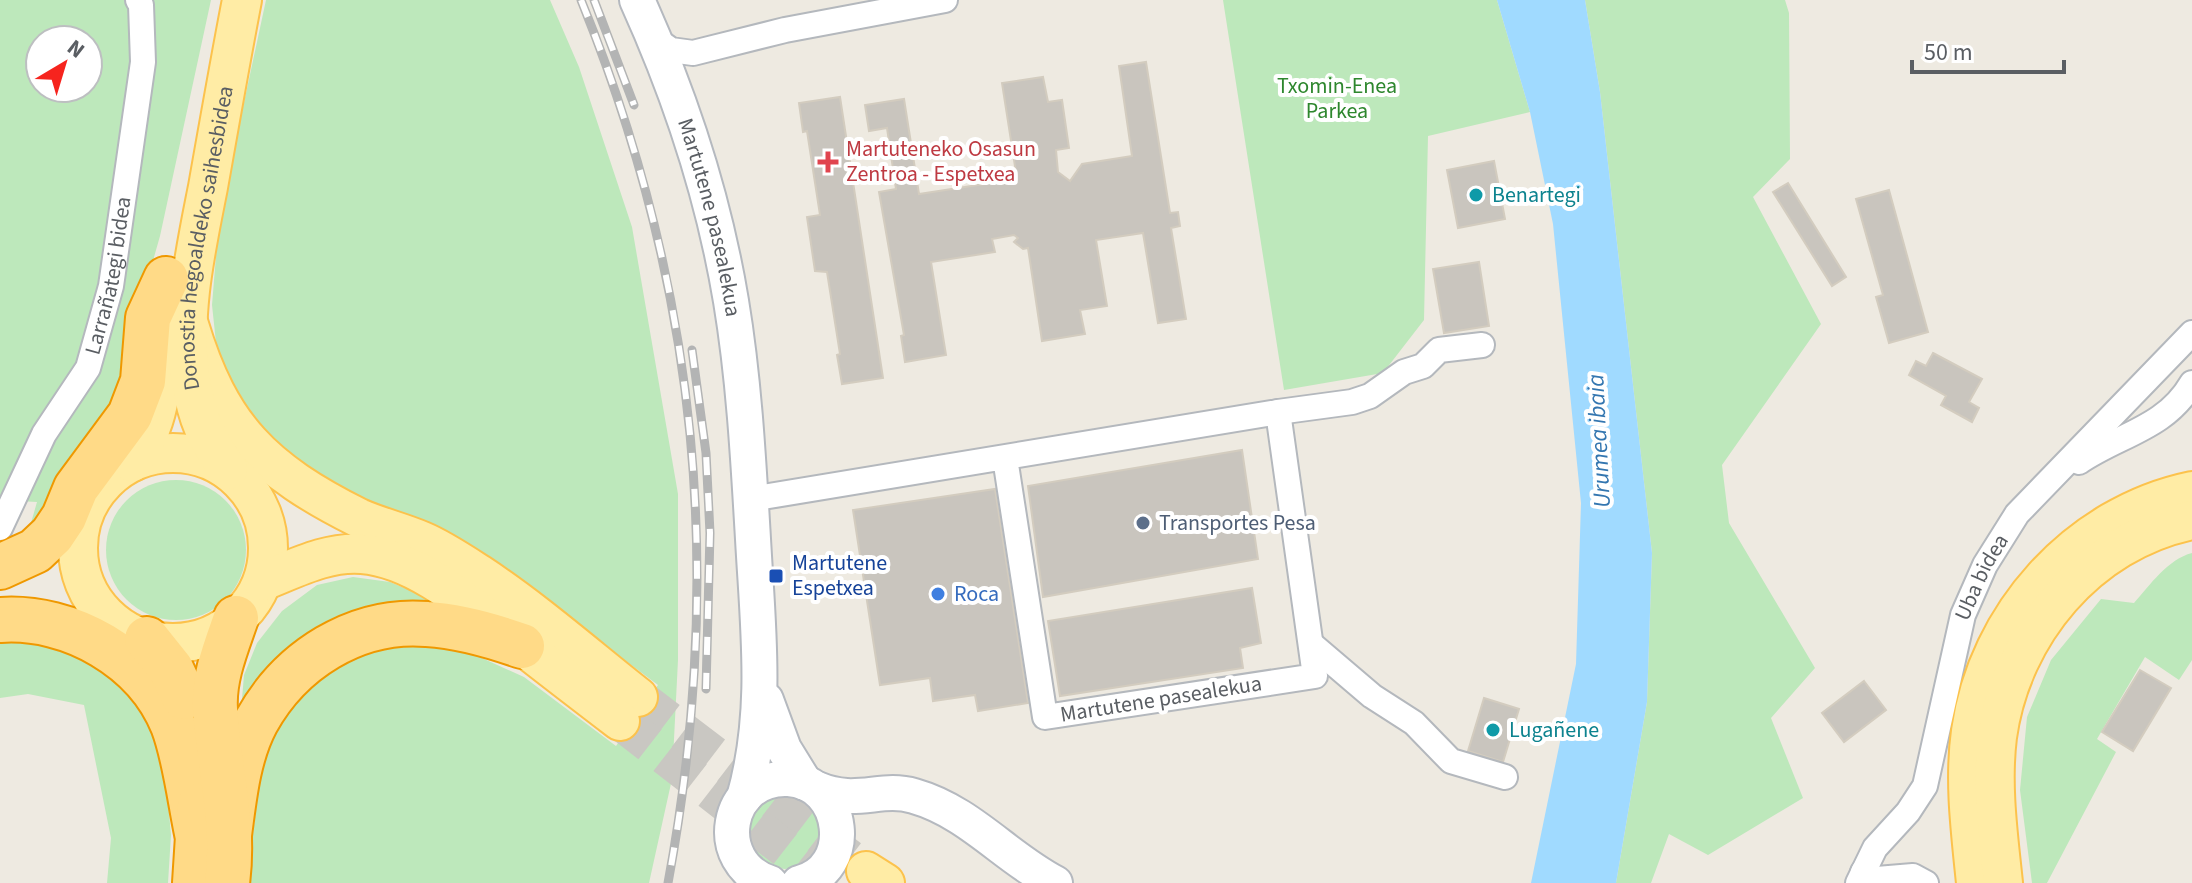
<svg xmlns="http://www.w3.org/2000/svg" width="2192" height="883" font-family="'Source Sans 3',sans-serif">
	<rect width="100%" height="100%" fill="#eeeae1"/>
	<g fill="#bde8bb" fill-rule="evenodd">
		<path d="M0,0H211L160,236L143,296L134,377L29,530L37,502L0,500ZM40,40H88V88H40Z"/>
		<polygon points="266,0 550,0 579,67 632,227 678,494 678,660 672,779 649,883 247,883 263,752 277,722 325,667 403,641 453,645 524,677 616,746 658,685 487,557 437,526 382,508 332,483 288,455 253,422 233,393 217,352 212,305 219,219"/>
		<polygon points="1223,0 1497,0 1530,112 1428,136 1424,320 1383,373 1284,390"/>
		<polygon points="1585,0 1785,0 1789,13 1790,159 1753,197 1821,324 1722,465 1729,523 1815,668 1771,718 1803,798 1708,855 1669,834 1651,883 1616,883 1647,702 1652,553 1600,92"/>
		<circle cx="176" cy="550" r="70"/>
		<path d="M2192,553V660L2179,680L2145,657L2097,739L2116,752L2047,883H2032L2020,790L2027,717L2051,660L2101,599L2134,603C2150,585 2168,559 2192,553Z"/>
		<polygon points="353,577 390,582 426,597 453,613 406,610 241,711 244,675 257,643 282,611 317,585"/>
		<polygon points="51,634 132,680 164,757 171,835 168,883 107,883 111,838 84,705 28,694 0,698 0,635"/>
		<circle cx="785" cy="832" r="37"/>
	</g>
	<polygon fill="#a0daff" points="1497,0 1585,0 1600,92 1652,553 1647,702 1616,883 1531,883 1576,664 1581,503 1553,224 1530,112"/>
	<g fill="#c9c5be" stroke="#d3ccbf" stroke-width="2">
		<polygon points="1146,62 1170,213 1178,212 1180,226 1171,228 1186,319 1158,323 1143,233 1096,240 1107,306 1080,310 1085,334 1042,341 1028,248 1023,249 1014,242 1018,238 1014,235 992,239 995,252 931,262 946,355 905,362 901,336 904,335 879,192 896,189 887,128 869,131 865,105 904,99 919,194 1017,179 1002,83 1043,77 1048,102 1062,100 1069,148 1056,150 1058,172 1070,181 1082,164 1132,156 1119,66"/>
		<polygon points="840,97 883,378 842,384 837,355 840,354 827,272 815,271 807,217 820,215 807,131 803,132 799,103"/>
		<polygon points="1494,161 1505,219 1458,228 1447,170"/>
		<polygon points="1788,183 1846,277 1832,286 1773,192"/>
		<polygon points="1889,190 1928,332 1889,343 1876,297 1883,295 1856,199"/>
		<polygon points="1479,262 1489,326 1444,333 1433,269"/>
		<polygon points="1933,353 1982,379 1969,402 1979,408 1972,422 1941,405 1946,396 1909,375 1916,361 1926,366"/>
		<polygon points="1242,450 1258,559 1043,597 1028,486"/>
		<polygon points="995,489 1028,703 978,711 975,695 933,701 930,678 880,685 853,510"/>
		<polygon points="1252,588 1261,643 1240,648 1243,668 1060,696 1048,621"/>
		<polygon points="2140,670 2171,688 2133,751 2102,732"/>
		<polygon points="1864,681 1886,710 1844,742 1822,713"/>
		<polygon points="1484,698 1519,709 1503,762 1468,751"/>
	</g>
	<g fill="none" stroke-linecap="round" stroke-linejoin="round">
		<g stroke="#c9c7c2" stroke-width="38" stroke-dasharray="38 19" stroke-linecap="butt">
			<polyline points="638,697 866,871"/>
			<polyline points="620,721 829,883"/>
		</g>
		<g stroke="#b4b8bd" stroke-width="28">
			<g id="minor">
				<polyline points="654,38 671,50 693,53 785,30 945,0"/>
				<polyline points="1278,412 1352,402 1370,396 1404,372 1423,366 1439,350 1482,345"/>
				<path d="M2079,462C2120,434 2165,429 2192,383"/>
				<polyline points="751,499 1278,412 1315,676 1045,717 1005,458"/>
				<path id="s1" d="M0,528L44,434L88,368L111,286L143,62L141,5L138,0"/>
				<polyline points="1311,644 1372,696 1414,723 1451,761 1505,777"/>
				<polyline points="1863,872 1877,879 1913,876 1926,883"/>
				<path id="s2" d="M1858,883L1875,848L1908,812L1925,786L1963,615L1985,565L2017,514L2192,333"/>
			</g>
		</g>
		<g stroke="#b5b9bf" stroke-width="38">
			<g id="secondary">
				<path id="s3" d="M637,0C680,95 714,199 731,301C745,385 749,472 754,556C759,638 767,717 744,798"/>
				<polyline points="766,700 784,749 805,783"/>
				<path d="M817,789C857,806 880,786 914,796C970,812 1005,857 1055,883"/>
				<path d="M770,883C710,863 725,776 788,779C846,782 856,870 799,883"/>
			</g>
		</g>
		<g stroke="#fcc24c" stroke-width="42">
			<g id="primary">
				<path d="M189,325C220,428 263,470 359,518C379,527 401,532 422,541C441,549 462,563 479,574C535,611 586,656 638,697"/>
				<circle cx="173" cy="548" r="95"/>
				<path d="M132,462C159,425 163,386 163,342"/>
				<path id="s4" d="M228,470C207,439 197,419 191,381C180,318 196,248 208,187C219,125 230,62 242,0"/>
				<path d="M263,581C294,569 327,551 362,554C418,558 475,610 519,643C552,669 586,695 620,721"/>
				<polyline points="866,871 885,883"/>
				<path d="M1976,883C1971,833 1964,782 1971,731C1987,616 2077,515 2192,491"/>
				<path d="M2003,883C1998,835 1991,785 1997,737C2011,634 2088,541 2192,520"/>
			</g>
		</g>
		<g stroke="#ef9800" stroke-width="48">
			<g id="motorway">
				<polyline points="0,567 35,551 52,535 64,517 76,488 130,415 143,381 148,318 166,279"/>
				<path d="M0,620C70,615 146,658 173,725C185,756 190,800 197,833"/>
				<polyline points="147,639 171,669 184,697"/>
				<path d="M229,835C234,797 238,756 256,722C290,660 356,618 427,624C460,626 491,635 522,646"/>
				<polyline points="195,883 200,805"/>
				<path d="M227,883C235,824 219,767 215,709C213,678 226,647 236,618"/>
			</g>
		</g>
		<use href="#minor" stroke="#fff" stroke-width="24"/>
		<use href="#secondary" stroke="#fff" stroke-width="34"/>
		<use href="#primary" stroke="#ffeca5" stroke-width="38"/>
		<use href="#motorway" stroke="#ffda87" stroke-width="44"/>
		<g stroke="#b3b4b4" stroke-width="9">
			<g id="rail">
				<path d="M581,0C699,290 725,576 668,883"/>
				<polyline points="594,0 634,105"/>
				<polyline points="692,350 706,453 710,533 706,689"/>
			</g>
		</g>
		<use href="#rail" stroke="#fff" stroke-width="6" stroke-dasharray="18" stroke-linecap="butt"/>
	</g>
	<path fill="#e0444e" stroke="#fff" stroke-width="3" d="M824 150h8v8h8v8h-8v8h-8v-8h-8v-8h8z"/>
	<g fill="#0f9aa8" stroke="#fff" stroke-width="3">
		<circle cx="1476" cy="195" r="8"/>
		<circle cx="1493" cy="730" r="8"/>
	</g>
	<circle fill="#5c6f8a" stroke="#fff" stroke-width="3" cx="1143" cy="523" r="8"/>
	<rect fill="#1a4fb4" stroke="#fff" stroke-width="3" x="768" y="568" width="16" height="16" rx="4"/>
	<circle fill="#3f7fe0" stroke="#fff" stroke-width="3" cx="938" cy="594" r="8"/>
	<g text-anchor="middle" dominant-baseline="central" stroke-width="8" stroke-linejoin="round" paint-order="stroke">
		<g font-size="22" fill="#2e872e" stroke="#fff">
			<text x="1337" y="86">Txomin-Enea<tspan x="1337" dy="25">Parkea</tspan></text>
		</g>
		<g font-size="22" fill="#be3a42" stroke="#fff" text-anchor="start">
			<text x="846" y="149">Martuteneko Osasun<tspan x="846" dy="25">Zentroa - Espetxea</tspan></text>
		</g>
		<g font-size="22" fill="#0d838f" stroke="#fff" text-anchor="start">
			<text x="1492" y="195">Benartegi</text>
			<text x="1509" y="730">Lugañene</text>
		</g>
		<g font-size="22" fill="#5a5e63" stroke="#fff">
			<text stroke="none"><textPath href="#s3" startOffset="230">Martutene pasealekua</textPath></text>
			<text stroke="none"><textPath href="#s4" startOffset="242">Donostia hegoaldeko saihesbidea</textPath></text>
			<text stroke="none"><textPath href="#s1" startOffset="278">Larrañategi bidea</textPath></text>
			<text stroke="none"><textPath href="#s2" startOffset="336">Uba bidea</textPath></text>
			<text transform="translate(1161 699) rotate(-9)">Martutene pasealekua</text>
		</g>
		<g font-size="22" fill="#4e5e75" stroke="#fff" text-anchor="start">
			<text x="1159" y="523">Transportes Pesa</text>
		</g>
		<g font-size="22" fill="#164399" stroke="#fff" text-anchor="start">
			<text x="792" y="563">Martutene<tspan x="792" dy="25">Espetxea</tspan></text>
		</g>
		<g font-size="22" fill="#366cbe" stroke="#fff" text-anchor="start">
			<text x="954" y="594">Roca</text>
		</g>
		<g font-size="24" font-style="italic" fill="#3376b0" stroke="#fff">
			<text transform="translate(1599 441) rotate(-93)">Urumea ibaia</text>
		</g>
	</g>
	<g transform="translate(64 64) rotate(38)"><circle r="38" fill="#ffffff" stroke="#bdbfc1" stroke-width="2"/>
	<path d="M0-6L14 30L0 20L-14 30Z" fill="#f6241e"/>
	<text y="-12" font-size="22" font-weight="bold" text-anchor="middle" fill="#5a5e63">N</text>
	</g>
	<path d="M1912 60v12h152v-12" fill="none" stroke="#5a5e63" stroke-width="4"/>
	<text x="1924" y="60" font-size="24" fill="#5a5e63" stroke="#ffffff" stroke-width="6" paint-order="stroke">50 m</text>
</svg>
